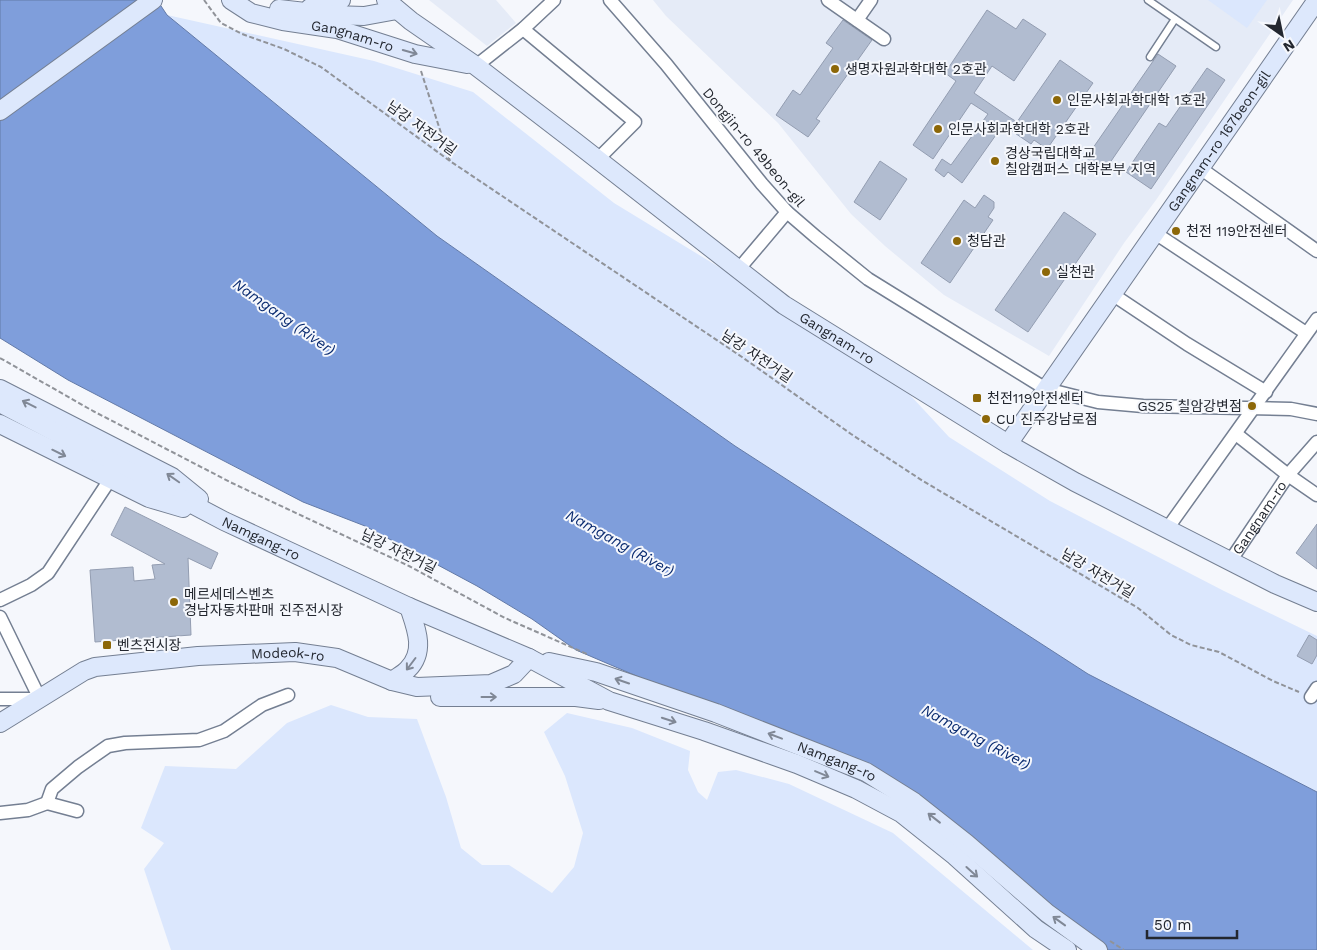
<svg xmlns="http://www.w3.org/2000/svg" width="1317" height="950" font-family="'Work Sans','Noto Sans KR',sans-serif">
	<rect width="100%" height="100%" fill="#f5f7fc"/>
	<g fill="#e5ebf7">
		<polygon points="429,0 496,0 516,23 487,46"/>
		<polygon points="653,0 1293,0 1156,200 1124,243 1049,356 944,295 885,246 851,214 778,123 666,16"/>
	</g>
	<g fill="#dbe7fd">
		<polygon points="1208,0 1267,0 1247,28"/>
		<polygon points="167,15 374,61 473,92 614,203 886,369 949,437 1050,501 1224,591 1317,636 1317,792 1088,674 735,446 437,236"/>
		<polygon points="331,705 368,717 417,719 446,797 461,848 482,865 509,865 552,893 574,867 583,833 565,776 544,732 567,713 632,728 690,751 688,770 698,792 707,800 718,772 736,770 789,784 893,833 1033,950 171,950 144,869 164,843 141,828 165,766 236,769 287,723"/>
	</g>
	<polygon fill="#7f9edb" stroke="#637aa7" points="0,0 157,0 167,15 437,236 735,446 1088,674 1317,792 1317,950 1097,950 888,784 576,650 532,619 477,586 365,526 303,502 68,380 0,338"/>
	<g fill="#b1bcd0" stroke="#939db1">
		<polygon points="987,10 1016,29 1023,19 1046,34 1014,81 992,66 974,93 1009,117 1017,122 1060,60 1093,83 1047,149 1034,140 1031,144 1003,125 962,183 948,172 944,177 935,170 942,159 951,165 988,114 971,103 933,159 913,145 956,81 945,73"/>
		<polygon points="843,20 872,40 816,119 820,121 808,137 776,115 793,90 800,95 833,48 826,43"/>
		<polygon points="1158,54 1176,66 1105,170 1086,158"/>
		<polygon points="1207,68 1225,80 1151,189 1126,172 1159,123 1166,127"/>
		<polygon points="880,161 907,179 880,220 854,202"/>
		<polygon points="984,195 994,202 994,208 988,217 993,220 950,283 921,263 964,200 975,208"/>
		<polygon points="1064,212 1096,234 1028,332 995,310"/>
		<polygon points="125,507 218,553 211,569 188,558 191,635 95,642 90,570 133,567 134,581 155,579 152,565 165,564 111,535"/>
		<polygon points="1317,524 1317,569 1296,553"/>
		<polygon points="1309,635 1317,640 1317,655 1312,664 1297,656"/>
	</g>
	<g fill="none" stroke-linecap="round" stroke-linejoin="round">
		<g stroke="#747f92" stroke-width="9">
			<g id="lane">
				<polyline points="1148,0 1216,47"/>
				<polyline points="1150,57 1175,19"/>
			</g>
		</g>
		<g stroke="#747f92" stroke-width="15">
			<g id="street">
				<polyline points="610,0 666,64 762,184 787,212 816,237 868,279 1046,389 1098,402 1143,406 1291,409 1317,414"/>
				<polyline points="828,0 884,39"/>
				<polyline points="857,20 871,0"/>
				<polyline points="523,29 635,122 597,160"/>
				<polyline points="476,66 523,29 554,0"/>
				<polyline points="1200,168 1317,251"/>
				<polyline points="1155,233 1306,333"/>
				<polyline points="738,270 787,212"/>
				<polyline points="1112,294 1187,344 1266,392"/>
				<polyline points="1236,434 1288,475 1317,495"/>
				<polyline points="1167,529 1317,319"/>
				<path id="s1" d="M1231,560L1288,475L1317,442"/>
				<polyline points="0,600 31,585 48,573 111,478"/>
				<polyline points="0,617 40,699 0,699"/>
				<polyline points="1311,697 1317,688"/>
				<polyline points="47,803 52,789 78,767 108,746 125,743 199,740 224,731 262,705 288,695"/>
				<polyline points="0,813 28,810 47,803 77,811"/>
			</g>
		</g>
		<g stroke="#747f92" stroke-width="20">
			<g id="secondary">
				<path id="s2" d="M231,0L251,13L283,21L337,29L415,54L467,64"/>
				<path id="s3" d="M386,0L411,21L476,66L574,141L784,305L1008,444L1075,482L1275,584L1317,602"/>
				<polyline points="310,8 341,0"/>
				<polyline points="279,9 332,15 364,16 397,10"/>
				<polyline points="0,111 153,0"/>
				<polyline points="0,389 172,477 199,499"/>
				<path id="s4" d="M0,403L224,521L409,607L529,658L609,701L704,731L797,764L856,789L901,813L955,856L1036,929L1067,950"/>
				<polyline points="0,424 149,498 183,508"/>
				<path id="s5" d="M1008,444L1317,0"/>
				<path id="s6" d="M549,662L596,672L716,713L866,772L914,802L966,843L1047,913L1098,950"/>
				<path d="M392,681C397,677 404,674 408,669C426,651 416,628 409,607"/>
				<polyline points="440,697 576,697 599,700"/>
				<path id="s7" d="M0,723L84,671L95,667L198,656L295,652L337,658L392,681L417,687L491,684L514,674L529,658"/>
			</g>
		</g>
		<g stroke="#909399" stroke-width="2" stroke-dasharray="5 2.5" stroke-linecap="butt">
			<polyline points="204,0 221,23 242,34 284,49 321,67 450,161 742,357 851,434 923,481 1138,608 1171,635 1191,645 1219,652 1273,681 1299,692"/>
			<polyline points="421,71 450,161"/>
			<polyline points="0,358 93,411 232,483 409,566 505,618 587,654"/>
			<polyline points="1110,941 1124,950"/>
		</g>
		<use href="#lane" stroke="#fff" stroke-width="6"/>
		<use href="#street" stroke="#fff" stroke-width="12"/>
		<use href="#secondary" stroke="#dde8fc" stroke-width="18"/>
	</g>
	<defs><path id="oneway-shaft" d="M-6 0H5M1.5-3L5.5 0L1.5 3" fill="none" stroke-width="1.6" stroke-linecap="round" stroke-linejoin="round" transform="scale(1.25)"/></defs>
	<g stroke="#808896">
		<use href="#oneway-shaft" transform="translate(410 52) rotate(16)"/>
		<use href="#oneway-shaft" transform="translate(29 404) rotate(-153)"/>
		<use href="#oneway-shaft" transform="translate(59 453) rotate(26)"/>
		<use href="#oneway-shaft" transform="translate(173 478) rotate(-145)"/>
		<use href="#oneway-shaft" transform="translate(411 664) rotate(127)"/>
		<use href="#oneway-shaft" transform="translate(622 681) rotate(-161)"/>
		<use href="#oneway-shaft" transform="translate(489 697)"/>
		<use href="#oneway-shaft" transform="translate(669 720) rotate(18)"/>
		<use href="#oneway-shaft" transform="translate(775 736) rotate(-159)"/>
		<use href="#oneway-shaft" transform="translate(822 774) rotate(23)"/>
		<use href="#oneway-shaft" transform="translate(934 818) rotate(-142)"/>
		<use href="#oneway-shaft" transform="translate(972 872) rotate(42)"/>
		<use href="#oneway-shaft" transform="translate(1059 921) rotate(-144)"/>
	</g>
	<g fill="#8c6708" stroke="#f5f7fc" stroke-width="2">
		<circle cx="835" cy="69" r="5"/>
		<circle cx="1057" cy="100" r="5"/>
		<circle cx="938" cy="129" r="5"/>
		<circle cx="995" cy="161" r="5"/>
		<circle cx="1176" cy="231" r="5"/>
		<circle cx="957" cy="241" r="5"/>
		<circle cx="1046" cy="272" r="5"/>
		<rect x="972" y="393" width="10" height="10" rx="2.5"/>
		<circle cx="1252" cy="406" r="5"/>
		<circle cx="986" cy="419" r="5"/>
		<circle cx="174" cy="602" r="5"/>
		<rect x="102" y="640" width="10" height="10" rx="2.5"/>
	</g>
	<g text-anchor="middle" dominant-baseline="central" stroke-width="4" stroke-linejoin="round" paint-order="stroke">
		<g font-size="14" fill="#23272f" stroke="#f5f7fc">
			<text stroke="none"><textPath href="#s2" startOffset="128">Gangnam-ro</textPath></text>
			<text transform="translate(422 128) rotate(36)">남강 자전거길</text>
			<text stroke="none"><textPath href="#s5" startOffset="369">Gangnam-ro 167beon-gil</textPath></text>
			<text transform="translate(754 147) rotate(50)">Dongjin-ro 49beon-gil</text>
			<text stroke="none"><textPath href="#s3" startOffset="564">Gangnam-ro</textPath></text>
			<text transform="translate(757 356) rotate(34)">남강 자전거길</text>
			<text stroke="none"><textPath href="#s1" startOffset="51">Gangnam-ro</textPath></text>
			<text stroke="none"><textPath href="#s4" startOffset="294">Namgang-ro</textPath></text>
			<text transform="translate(399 551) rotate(26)">남강 자전거길</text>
			<text transform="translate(1098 573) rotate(31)">남강 자전거길</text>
			<text stroke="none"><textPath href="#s7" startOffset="304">Modeok-ro</textPath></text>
			<text stroke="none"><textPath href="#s6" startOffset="305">Namgang-ro</textPath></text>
		</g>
		<g font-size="14" fill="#23272f" stroke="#f5f7fc" text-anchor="start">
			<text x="845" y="69">생명자원과학대학 2호관</text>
			<text x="1067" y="100">인문사회과학대학 1호관</text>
			<text x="948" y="129">인문사회과학대학 2호관</text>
			<text x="1005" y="153">경상국립대학교<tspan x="1005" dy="16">칠암캠퍼스 대학본부 지역</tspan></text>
			<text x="1186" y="231">천전 119안전센터</text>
			<text x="967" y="241">청담관</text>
			<text x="1056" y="272">실천관</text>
			<text x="987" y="398">천전119안전센터</text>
			<text x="1242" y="406" text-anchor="end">GS25 칠암강변점</text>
			<text x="996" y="419">CU 진주강남로점</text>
			<text x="184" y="594">메르세데스벤츠<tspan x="184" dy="16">경남자동차판매 진주전시장</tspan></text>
			<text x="117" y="645">벤츠전시장</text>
		</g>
		<g font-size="15" font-style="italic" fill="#0a2b70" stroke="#f5f7fc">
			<text transform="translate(284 317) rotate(35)">Namgang (River)</text>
			<text transform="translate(620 543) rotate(29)">Namgang (River)</text>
			<text transform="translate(976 737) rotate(28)">Namgang (River)</text>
		</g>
	</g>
	<g transform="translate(1282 35) rotate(147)" stroke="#f5f7fc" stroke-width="4" paint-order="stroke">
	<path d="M0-4L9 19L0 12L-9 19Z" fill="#23272f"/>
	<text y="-8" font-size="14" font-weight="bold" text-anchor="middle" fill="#23272f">N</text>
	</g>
	<path d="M1147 930v8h90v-8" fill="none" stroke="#23272f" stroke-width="2.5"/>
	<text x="1154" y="930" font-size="15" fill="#23272f" stroke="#f5f7fc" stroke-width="4" paint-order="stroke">50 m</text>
</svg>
